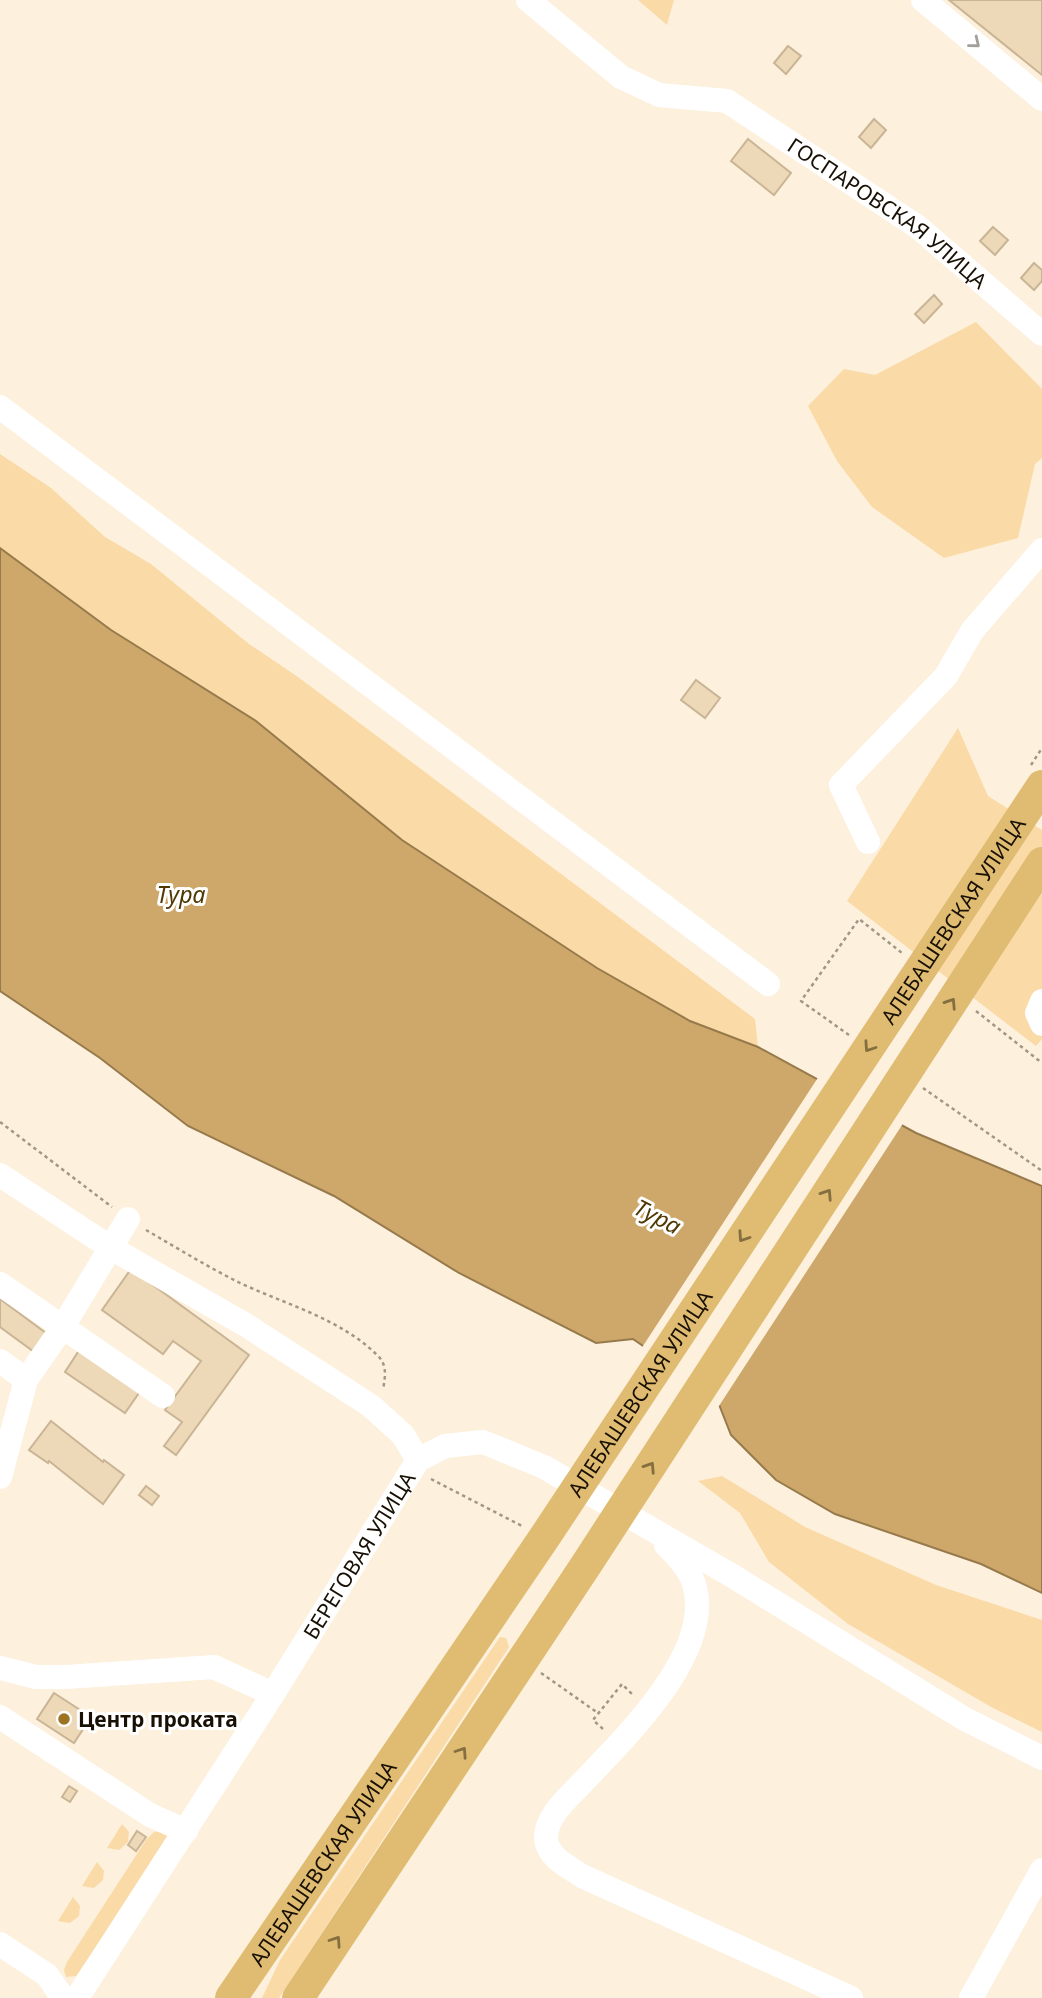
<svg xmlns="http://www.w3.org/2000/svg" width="1042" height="1998" font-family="'Noto Sans',sans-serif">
	<rect width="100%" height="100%" fill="#fdf0dd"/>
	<g fill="#fadaa7">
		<polygon points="638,0 674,0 667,25"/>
		<polygon points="976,322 1042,389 1042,458 1035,464 1018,538 944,558 872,507 837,461 808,406 844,369 875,375"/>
		<polygon points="0,454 51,488 105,537 151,564 249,644 298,677 755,1019 758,1047 690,1021 597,968 401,840 257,721 111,630 0,548"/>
		<polygon points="958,728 988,796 1042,830 1042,1039 1036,1046 847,901"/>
		<polygon points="722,1476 805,1527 936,1585 1042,1620 1042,1732 993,1708 848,1624 769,1562 740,1513 698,1481"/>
		<polygon points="500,1637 506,1638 509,1647 279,1998 262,1998 280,1960"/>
		<polygon points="122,1824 129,1832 128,1842 119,1850 107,1848"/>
		<polygon points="162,1831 168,1834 170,1839 76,1976 66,1977 64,1970 67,1962 146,1840 154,1832"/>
		<polygon points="97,1862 104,1871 103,1880 94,1888 82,1886"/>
		<polygon points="73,1897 80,1906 79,1916 70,1923 58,1921"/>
	</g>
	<polygon fill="#cea86a" stroke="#977a4c" stroke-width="2" points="0,548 111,630 256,721 402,840 597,968 690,1021 758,1047 916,1133 1042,1186 1042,1593 981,1564 835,1514 776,1480 731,1435 716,1397 633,1339 596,1343 459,1273 334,1196 188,1126 100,1058 0,991"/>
	<polygon fill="#fdf0dd" points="819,1076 904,1122 717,1409 713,1399 641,1349"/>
	<g fill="#edd8b7" stroke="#c9b595" stroke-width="2">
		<polygon points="949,0 1042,0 1042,75"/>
		<polygon points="788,46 801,56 786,74 774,63"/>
		<polygon points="874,119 886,130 871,148 859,137"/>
		<polygon points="748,139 791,173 774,195 731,161"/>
		<polygon points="993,227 1008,240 995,255 980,241"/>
		<polygon points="1034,263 1042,270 1042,281 1034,290 1021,278"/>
		<polygon points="934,295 942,304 924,323 915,314"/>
		<polygon points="696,680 720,698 705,718 681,700"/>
		<polygon points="131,1269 249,1355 176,1455 164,1446 182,1422 165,1410 201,1361 173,1341 163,1354 102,1310"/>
		<polygon points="0,1299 50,1336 37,1354 0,1327"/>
		<polygon points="80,1349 141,1390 125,1413 65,1372"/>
		<polygon points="51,1421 103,1462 104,1460 124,1475 103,1504 49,1461 48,1463 29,1450"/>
		<polygon points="146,1486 159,1496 152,1505 139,1495"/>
		<polygon points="54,1693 91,1717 74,1743 37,1719"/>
		<polygon points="69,1786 77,1791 70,1802 62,1797"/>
		<polygon points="137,1831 146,1837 136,1851 128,1845"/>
	</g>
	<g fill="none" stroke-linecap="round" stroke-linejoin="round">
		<g stroke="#a29787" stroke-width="2.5" stroke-dasharray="3.5 3.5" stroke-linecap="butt">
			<polyline points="1031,765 1042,748"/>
			<polyline points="976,1011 1042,1063"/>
			<polyline points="849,1035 801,1001 859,919 902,953"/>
			<polyline points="923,1088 1042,1171"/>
			<polyline points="0,1122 112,1207"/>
			<path d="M146,1230C177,1248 208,1267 240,1283C285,1304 341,1319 377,1355C388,1365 385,1377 383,1390"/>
			<polyline points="431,1479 522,1526"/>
			<polyline points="541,1673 598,1713"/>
			<polyline points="603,1729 593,1720 622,1684 634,1696"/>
		</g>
		<g stroke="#fff" stroke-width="24">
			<path id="s1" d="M528,0L621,77L659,95L727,101L918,227L1042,334"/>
			<polyline points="923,0 1042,99"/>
			<polyline points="0,407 768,984"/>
			<polyline points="868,842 841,785 946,676 972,631 1042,550"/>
			<polyline points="1042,1001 1037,1013 1042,1024"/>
			<polyline points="0,1175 111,1248 246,1325 371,1406 403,1435 418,1460"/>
			<polyline points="0,1284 163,1396"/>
			<polyline points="0,1361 26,1380"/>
			<polyline points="0,1477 26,1380 62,1328 128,1219"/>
			<path d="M666,1545C677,1556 689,1568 694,1584C715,1652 625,1737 583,1782C570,1796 545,1816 546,1839C548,1858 569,1867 582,1876L851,1998"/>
			<polyline points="0,1668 36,1677 66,1677 214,1667 273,1694"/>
			<polyline points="0,1717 150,1815 186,1831"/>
			<polyline points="0,1944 47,1975 63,1998"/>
			<path id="s2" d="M77,1998L273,1694L418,1460L445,1446L483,1442L544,1467L731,1575L963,1718L1042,1758"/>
			<polyline points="971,1998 1042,1870"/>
		</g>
		<g stroke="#dfbc71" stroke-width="32">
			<path id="s3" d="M231,1998L544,1538L1042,786"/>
			<polyline points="298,1998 586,1565 1042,863"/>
		</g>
	</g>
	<defs><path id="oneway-chevron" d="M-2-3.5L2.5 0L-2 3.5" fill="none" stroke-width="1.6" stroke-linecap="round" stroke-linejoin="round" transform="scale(1.75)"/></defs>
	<use stroke="#a39f9b" href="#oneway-chevron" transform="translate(975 43) rotate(39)"/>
	<g stroke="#856f40">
		<use href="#oneway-chevron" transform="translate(951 1003) rotate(-57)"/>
		<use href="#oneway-chevron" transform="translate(869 1047) rotate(124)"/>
		<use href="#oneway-chevron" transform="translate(827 1194) rotate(-57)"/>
		<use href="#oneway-chevron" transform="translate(743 1237) rotate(124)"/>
		<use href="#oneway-chevron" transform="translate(650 1467) rotate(-57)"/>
		<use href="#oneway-chevron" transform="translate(462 1752) rotate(-56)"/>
		<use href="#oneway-chevron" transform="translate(336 1941) rotate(-56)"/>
	</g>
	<circle fill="#9d7221" stroke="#fff" stroke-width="2.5" cx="64" cy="1719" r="7"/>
	<g text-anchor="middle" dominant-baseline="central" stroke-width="6" stroke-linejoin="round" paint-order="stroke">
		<g font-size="21" fill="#181005" stroke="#fff">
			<text stroke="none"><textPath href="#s1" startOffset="427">ГОСПАРОВСКАЯ УЛИЦА</textPath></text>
			<text stroke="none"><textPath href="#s3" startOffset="1297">АЛЕБАШЕВСКАЯ УЛИЦА</textPath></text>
			<text stroke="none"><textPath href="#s3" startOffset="730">АЛЕБАШЕВСКАЯ УЛИЦА</textPath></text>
			<text stroke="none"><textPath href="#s2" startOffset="525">БЕРЕГОВАЯ УЛИЦА</textPath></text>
			<text stroke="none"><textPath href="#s3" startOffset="163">АЛЕБАШЕВСКАЯ УЛИЦА</textPath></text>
		</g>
		<g font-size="21" font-weight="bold" fill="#181005" stroke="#fff" text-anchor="start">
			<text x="78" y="1719">Центр проката</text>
		</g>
		<g font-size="23" font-style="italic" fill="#513803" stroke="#fff">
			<text x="181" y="894">Тура</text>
			<text transform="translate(658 1216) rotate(27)">Тура</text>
		</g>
	</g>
</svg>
